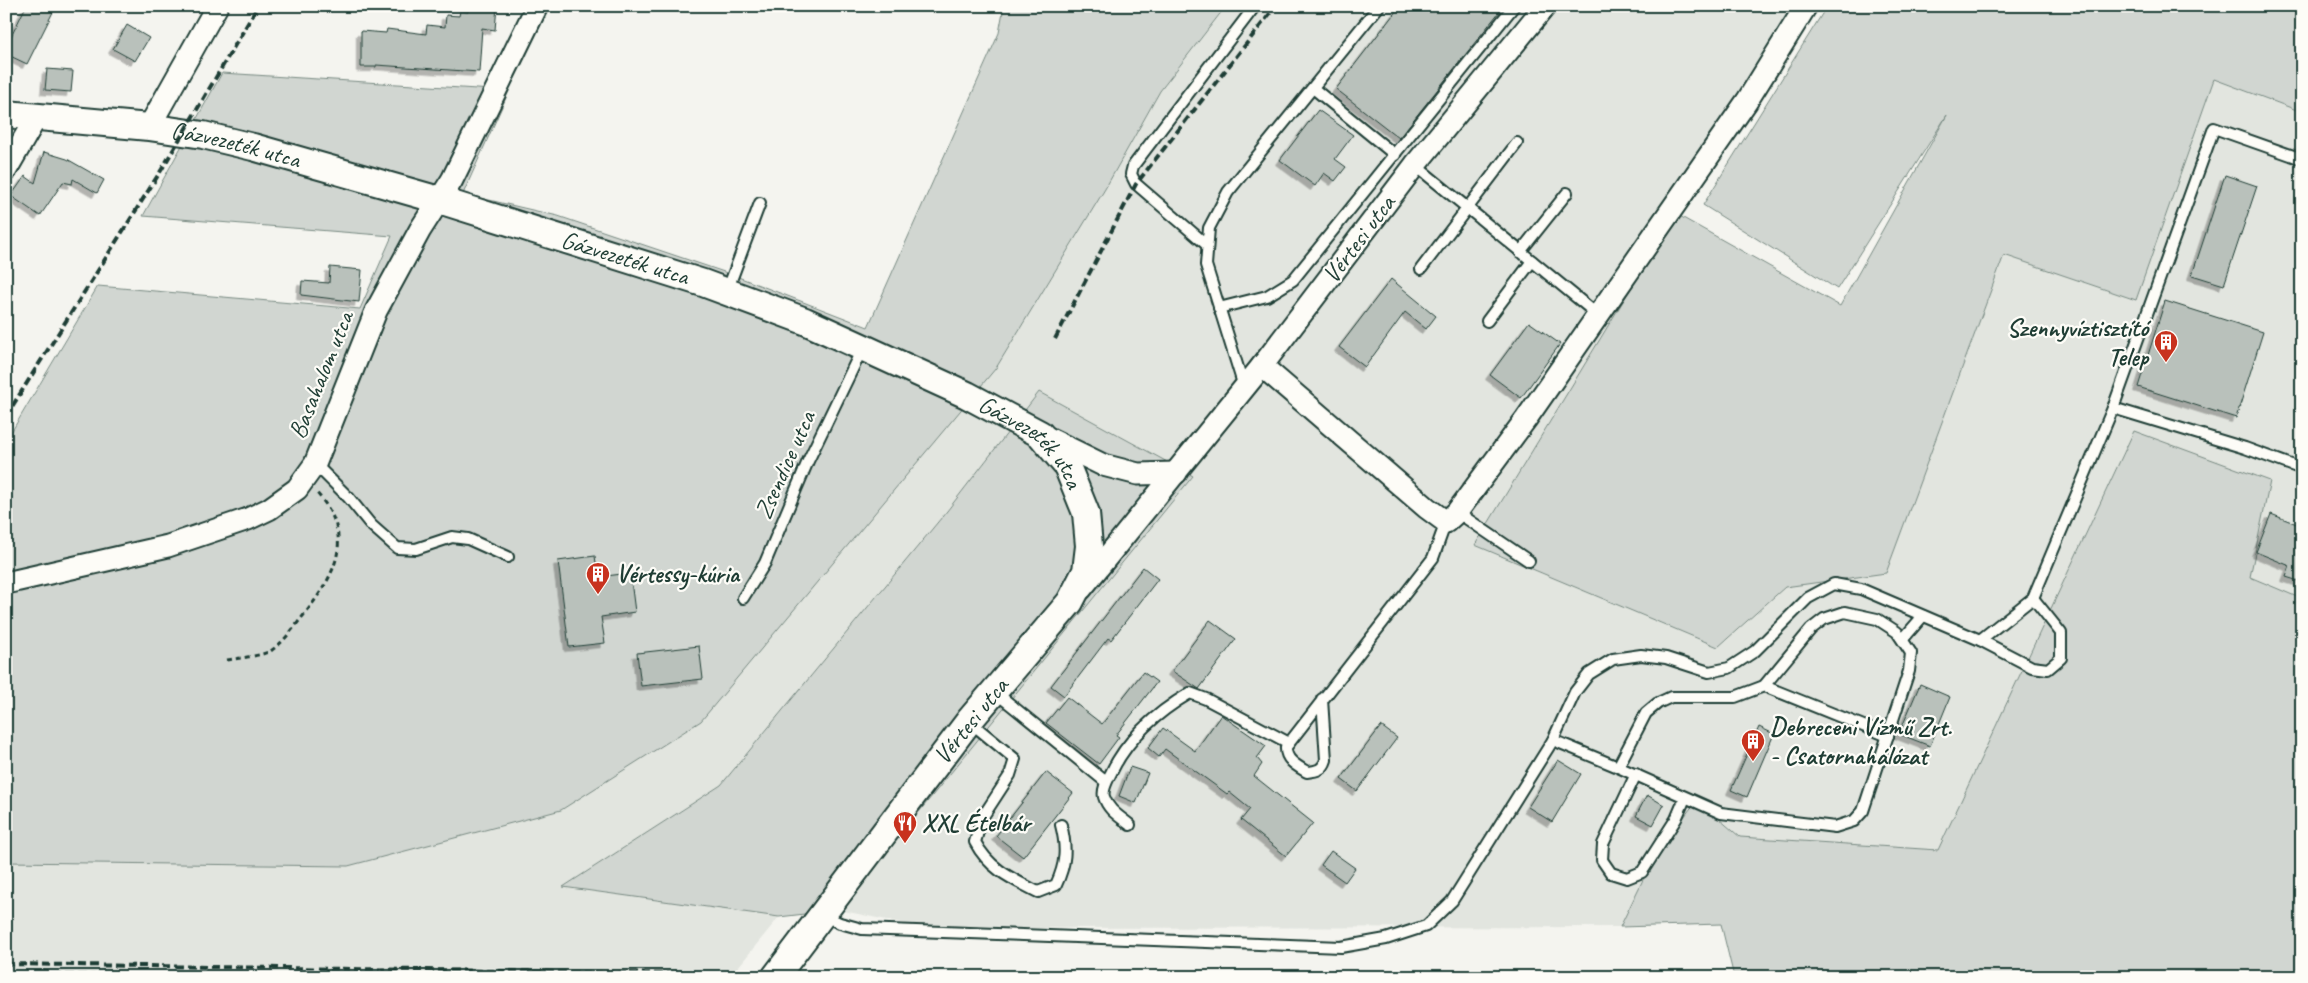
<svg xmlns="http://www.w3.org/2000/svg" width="2308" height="983" font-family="Caveat,sans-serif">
	<defs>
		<filter id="shadow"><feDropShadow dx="-4.5" dy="4.5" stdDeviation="0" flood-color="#0004"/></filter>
	</defs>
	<rect width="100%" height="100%" fill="#f4f4ef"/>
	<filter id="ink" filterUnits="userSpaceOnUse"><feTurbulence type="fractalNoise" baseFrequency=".02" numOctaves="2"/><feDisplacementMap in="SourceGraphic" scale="10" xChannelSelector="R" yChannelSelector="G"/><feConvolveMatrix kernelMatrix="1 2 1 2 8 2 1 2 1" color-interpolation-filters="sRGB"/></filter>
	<g filter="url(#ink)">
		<polygon fill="#e2e5df" points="1226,6 1803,6 1475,545 1718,647 1785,587 1886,573 2004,255 2136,300 2214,79 2302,112 2302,599 2250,577 2134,431 1938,850 1740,837 1697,800 1655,855 1620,927 925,928 839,910 1193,476 1039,392 947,511 721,785 564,887 779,917 730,977 6,977 6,862 348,866 996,368 1105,189 1160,91"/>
		<g fill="#d1d6d1" stroke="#788a82">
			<polygon points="1004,6 1226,6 1160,91 1105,189 996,368 701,721 561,810 348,866 6,862 6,441 98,286 360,309 392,236 143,216 222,73 509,91 463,194 558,216 733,275 868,327 999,33"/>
			<polygon points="1827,6 2302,6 2302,112 2214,79 2136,300 2004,255 1886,573 1785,587 1718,647 1475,545 1676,214 1840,306 1947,115 1837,289 1703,205"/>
			<polygon points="1039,392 1193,476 839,910 779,917 563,887 721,785 947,511"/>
			<polygon points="2134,431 2270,481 2250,577 2302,599 2302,977 1932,977 1733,973 1721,924 1620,927 1655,855 1697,800 1740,837 1938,850"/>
		</g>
		<g fill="#b9c1bb" stroke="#1f3d34" filter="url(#shadow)">
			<polygon points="26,6 56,6 27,64 6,54 6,47"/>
			<polygon points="469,6 497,6 495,30 482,28 479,72 376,65 376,67 361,67 361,31 386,33 387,29 426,34 427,25 445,27 446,15 459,16 460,11 468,12"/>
			<polygon points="1400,6 1504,6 1399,138 1336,89"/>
			<polygon points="127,25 149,38 135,61 113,49"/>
			<polygon points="47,69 73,71 71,92 45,90"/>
			<polygon points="1318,110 1353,135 1335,159 1346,167 1335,181 1324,173 1315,186 1280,160"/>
			<polygon points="44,152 67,159 104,180 97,193 73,179 72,184 63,182 40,216 11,196 25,176 35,183"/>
			<polygon points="2225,175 2257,186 2224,285 2192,275"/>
			<polygon points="330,267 362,270 359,302 301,295 302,281 329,283"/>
			<polygon points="1391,279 1436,316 1426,329 1405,312 1365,367 1339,347"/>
			<polygon points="2165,301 2263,332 2236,418 2138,387"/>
			<polygon points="1529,322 1560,344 1521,398 1490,375"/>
			<polygon points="2271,514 2302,526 2302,582 2286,577 2290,566 2256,552"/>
			<polygon points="595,556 598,577 630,573 635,612 601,617 605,643 569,647 558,561"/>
			<polygon points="1143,567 1158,579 1111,640 1108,638 1064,696 1051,686"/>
			<polygon points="1210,620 1236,639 1199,689 1172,671"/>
			<polygon points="699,646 703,679 641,686 637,653"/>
			<polygon points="1143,672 1157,682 1116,735 1119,737 1099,764 1046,723 1067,697 1102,724"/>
			<polygon points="1920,684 1950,697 1930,746 1899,734"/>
			<polygon points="1221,715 1266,746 1257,758 1262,764 1254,776 1313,823 1286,856 1241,820 1250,809 1229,792 1227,794 1165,749 1159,757 1148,748 1163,728 1195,751"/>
			<polygon points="1381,726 1397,738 1357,791 1341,779"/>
			<polygon points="1759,727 1774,734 1747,797 1731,790"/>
			<polygon points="1558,760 1581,774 1552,822 1528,807"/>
			<polygon points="1130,767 1148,773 1136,803 1119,796"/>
			<polygon points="1046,772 1073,793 1023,857 996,836"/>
			<polygon points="1647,795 1664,805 1653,825 1636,816"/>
			<polygon points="1331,851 1355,868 1345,882 1321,865"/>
		</g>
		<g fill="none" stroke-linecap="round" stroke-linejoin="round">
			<g stroke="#1f3d34" stroke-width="14">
				<g id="service">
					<polyline points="1313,88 1395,155"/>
					<polyline points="1415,165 1598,315"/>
					<polyline points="1207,245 1136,184 1131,174 1133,166 1255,6"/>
					<polyline points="1520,252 1567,193"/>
					<polyline points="1421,269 1517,143"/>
					<polyline points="727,291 760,203"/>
					<polyline points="1219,308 1267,296 1293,280 1514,6"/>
					<polyline points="1487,321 1532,261"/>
					<polyline points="1244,387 1206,265 1209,228 1228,192 1379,6"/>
					<polyline points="2113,408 2214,128 2302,159"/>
					<polyline points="315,464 349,498 371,525 397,548 416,549 452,537 468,539 508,557"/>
					<polyline points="1457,512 1529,561"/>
					<polyline points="743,598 765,563 808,461 862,349"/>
					<polyline points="1903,639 1923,616"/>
					<polyline points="1980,640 2032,667 2048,669 2061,658 2061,633 2033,598"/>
					<polyline points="1764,686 1888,736"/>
					<polyline points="995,692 1106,782"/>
					<path d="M1322,699L1326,760C1323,770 1317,771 1307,772C1297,766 1285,760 1286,747L1433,558L1446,522"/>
					<path d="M970,722L1015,759L1010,775L982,818L975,842C989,869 1012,879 1038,892L1056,885C1066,864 1067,848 1061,825"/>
					<polyline points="1553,740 1618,767 1646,713 1658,703 1671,697 1735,697 1764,686 1811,629 1824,619 1845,612 1877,619 1897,632 1911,653 1909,671 1863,811 1854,821 1835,827 1721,813 1618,767"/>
					<polyline points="1636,774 1603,844 1602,860 1611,873 1627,878 1642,872 1676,819 1685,798"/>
					<path d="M1130,825C1119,816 1108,810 1104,797C1102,790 1107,781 1110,775C1127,738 1156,713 1190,693L1206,699L1289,743"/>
					<polyline points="822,915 840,923 862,929 1341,947 1386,939 1426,926 1452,901 1553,740 1575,692 1589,674 1613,659 1641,655 1666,658 1709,672 1729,668 1755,651 1808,598 1834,584 1861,589 1980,640 2033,598 2113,408 2245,448 2302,469"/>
				</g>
			</g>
			<g stroke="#1f3d34" stroke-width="25">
				<g id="minor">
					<polyline points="149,127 217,6"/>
					<polyline points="6,170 37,116"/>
					<polyline points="1262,366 1427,508 1446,522 1457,512 1526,419 1747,101 1806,6"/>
					<polyline points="1042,435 1103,465 1138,474 1176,473"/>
					<polyline points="6,583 168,546 248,519 269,509 297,489 315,464 376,311 420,230 452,180 537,6"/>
					<polyline points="1081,589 1262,366 1415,165 1545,6"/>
				</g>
			</g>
			<g stroke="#1f3d34" stroke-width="30">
				<g id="tertiary">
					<path id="s1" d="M6,114L149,127L203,135L253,147L439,200L703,283L805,321L967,395L1040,434L1067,466L1086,513L1089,546L1086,571L1070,602L969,721L775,977"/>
				</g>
			</g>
			<path stroke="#1f3d34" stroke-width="3" stroke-dasharray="5 4" stroke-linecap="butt" d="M227,660C238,658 264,656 272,650C284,642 294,627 303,616C335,575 357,538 316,492"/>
			<use href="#service" stroke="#fdfcf7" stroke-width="10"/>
			<use href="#minor" stroke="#fdfcf7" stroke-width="21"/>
			<use href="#tertiary" stroke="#fdfcf7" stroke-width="26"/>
			<g stroke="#1f3d34" stroke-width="4" stroke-dasharray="8 4" stroke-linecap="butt">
				<polyline points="1055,339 1136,184 1276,6"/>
				<polyline points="6,416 162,169 258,6"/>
				<polyline points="6,964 904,977"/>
				<polyline points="6,974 159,977"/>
			</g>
		</g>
	</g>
	<defs>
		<g id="building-pin" transform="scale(1.25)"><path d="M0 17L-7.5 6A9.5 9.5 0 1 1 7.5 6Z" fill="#c8321e" stroke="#fdfcf7"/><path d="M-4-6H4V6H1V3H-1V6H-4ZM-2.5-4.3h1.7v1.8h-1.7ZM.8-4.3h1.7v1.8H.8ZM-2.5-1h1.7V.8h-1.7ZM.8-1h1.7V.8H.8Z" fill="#fff"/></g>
		<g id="restaurant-pin" transform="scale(1.25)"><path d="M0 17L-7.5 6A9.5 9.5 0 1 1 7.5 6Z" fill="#c8321e" stroke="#fdfcf7"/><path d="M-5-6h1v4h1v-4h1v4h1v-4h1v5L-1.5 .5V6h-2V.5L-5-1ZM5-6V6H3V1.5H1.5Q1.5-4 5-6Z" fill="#fff"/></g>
	</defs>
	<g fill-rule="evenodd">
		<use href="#building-pin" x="2166" y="342"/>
		<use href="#building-pin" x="598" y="574"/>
		<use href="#building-pin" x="1753" y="741"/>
		<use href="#restaurant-pin" x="905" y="823"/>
	</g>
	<g text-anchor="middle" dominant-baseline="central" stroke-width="4.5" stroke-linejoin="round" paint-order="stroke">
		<g font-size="25" fill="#1f3d34" stroke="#fdfcf7">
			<text stroke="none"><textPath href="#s1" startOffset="232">Gázvezeték utca</textPath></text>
			<text transform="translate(1359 239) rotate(-53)">Vértesi utca</text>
			<text transform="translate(625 258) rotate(17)">Gázvezeték utca</text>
			<text transform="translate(321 375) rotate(-68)">Basahalom utca</text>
			<text stroke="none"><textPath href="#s1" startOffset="1088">Gázvezeték utca</textPath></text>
			<text transform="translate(785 465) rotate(-66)">Zsendice utca</text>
			<text transform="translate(971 721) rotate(-51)">Vértesi utca</text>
		</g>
		<g font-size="25" font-weight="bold" fill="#1f3d34" stroke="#fdfcf7" text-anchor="start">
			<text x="2148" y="328" text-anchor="end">Szennyvíztisztító<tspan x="2148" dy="29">Telep</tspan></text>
			<text x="616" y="574">Vértessy-kúria</text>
			<text x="1770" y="727">Debreceni Vízmű Zrt.<tspan x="1770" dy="29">- Csatornahálózat</tspan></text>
			<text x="922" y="823">XXL Ételbár</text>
		</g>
	</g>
	<rect width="2308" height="983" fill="none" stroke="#fdfcf7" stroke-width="25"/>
	<rect x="12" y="12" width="2283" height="958" fill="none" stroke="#1f3d34" stroke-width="2" filter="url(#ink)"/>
</svg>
